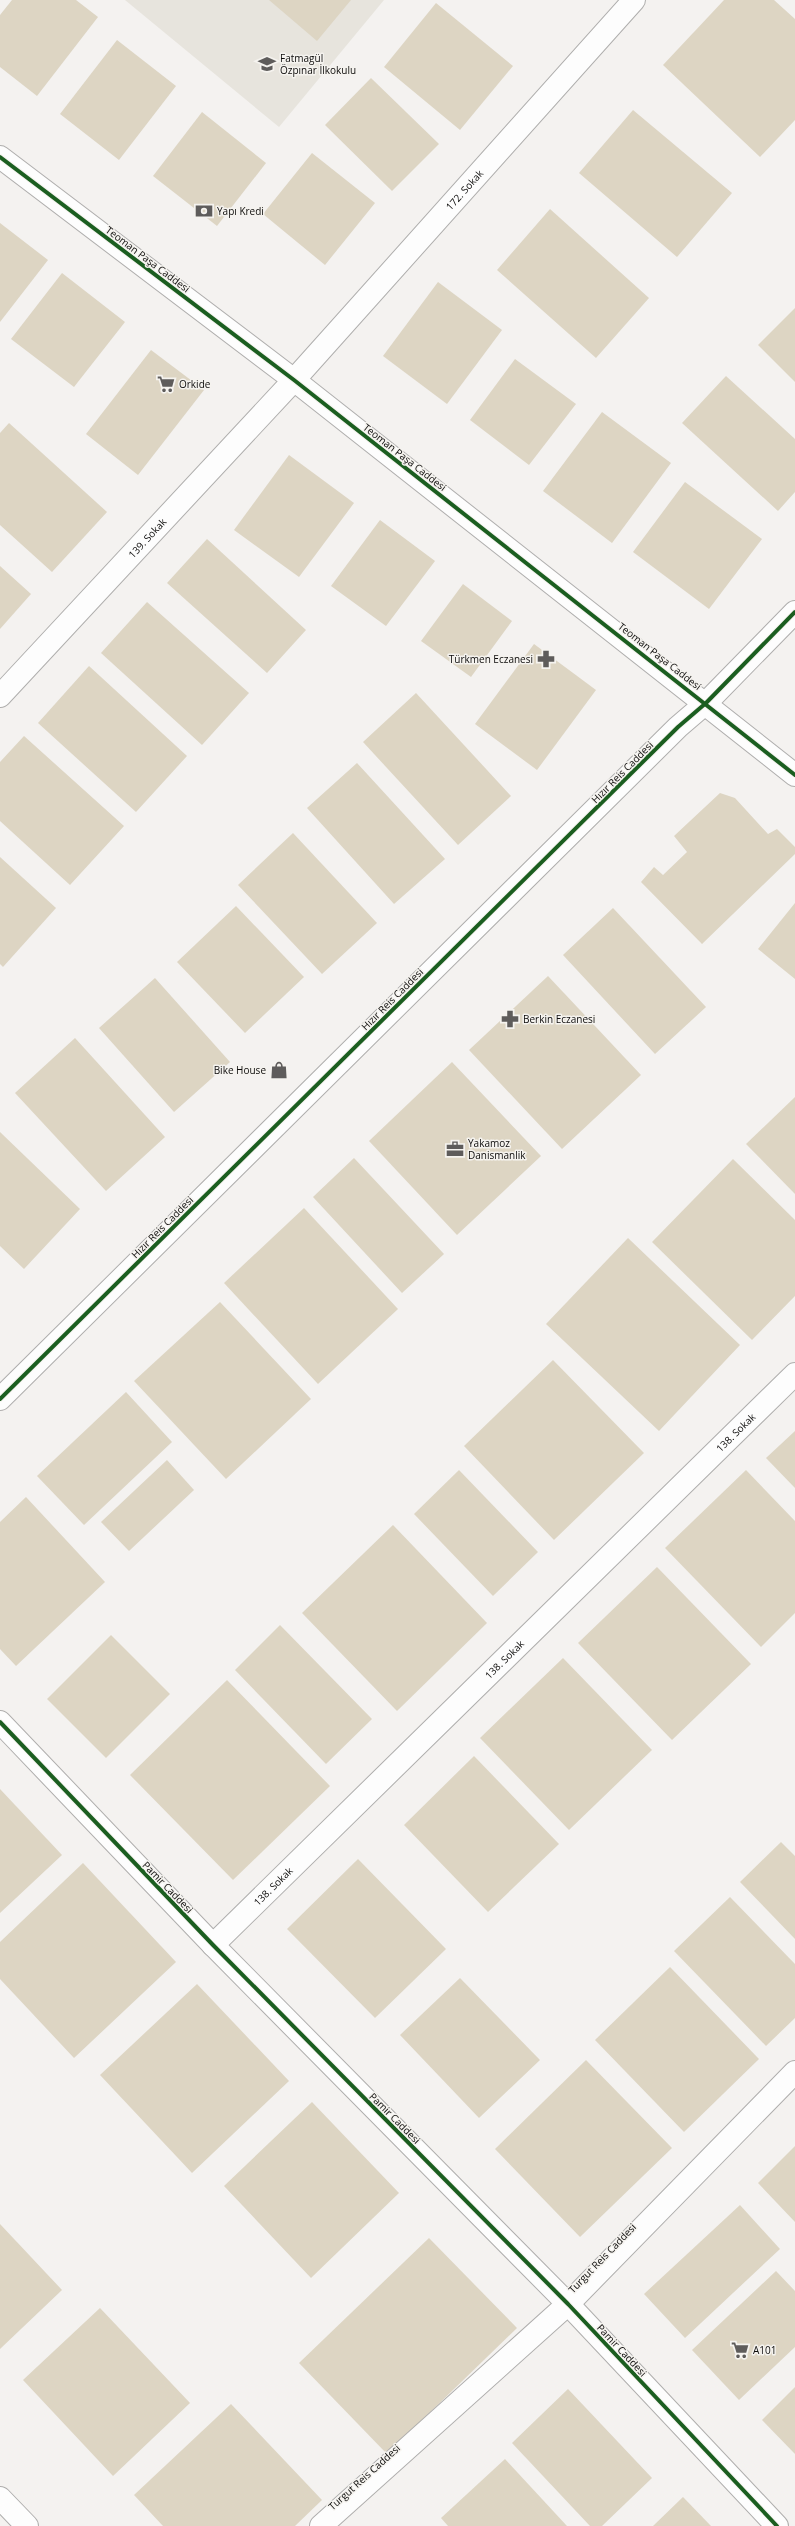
<svg xmlns="http://www.w3.org/2000/svg" width="795" height="2526" font-family="'Open Sans',sans-serif">
	<rect width="100%" height="100%" fill="#f4f2f0"/>
	<polygon fill="#e7e4dd" points="125,0 384,0 279,127"/>
	<g fill="#ddd5c3">
		<polygon points="12,0 76,0 98,17 37,96 0,67 0,15"/>
		<polygon points="269,0 351,0 317,41"/>
		<polygon points="724,0 774,0 795,19 795,120 760,157 663,65"/>
		<polygon points="436,3 513,66 460,130 384,67"/>
		<polygon points="117,40 176,86 119,160 60,114"/>
		<polygon points="371,78 439,144 392,191 325,125"/>
		<polygon points="633,110 732,193 677,257 579,173"/>
		<polygon points="202,112 266,163 217,226 153,176"/>
		<polygon points="312,153 375,203 325,265 263,214"/>
		<polygon points="550,209 649,298 596,358 497,270"/>
		<polygon points="0,223 48,260 0,322"/>
		<polygon points="62,273 125,322 74,387 11,339"/>
		<polygon points="438,282 502,330 447,404 383,356"/>
		<polygon points="795,308 795,382 758,345"/>
		<polygon points="151,350 204,390 138,475 86,434"/>
		<polygon points="515,359 576,404 529,465 470,420"/>
		<polygon points="726,376 795,439 795,492 778,511 682,423"/>
		<polygon points="602,412 671,463 612,543 543,491"/>
		<polygon points="9,423 107,512 52,572 0,525 0,433"/>
		<polygon points="289,455 354,503 299,577 234,530"/>
		<polygon points="685,482 762,539 709,609 633,552"/>
		<polygon points="380,520 435,561 386,626 331,586"/>
		<polygon points="207,539 306,630 267,673 167,583"/>
		<polygon points="0,566 31,594 0,629"/>
		<polygon points="463,584 512,621 471,677 421,641"/>
		<polygon points="147,602 249,693 202,745 101,653"/>
		<polygon points="534,644 596,690 537,770 475,724"/>
		<polygon points="89,666 187,756 136,812 38,723"/>
		<polygon points="416,693 511,796 458,845 363,742"/>
		<polygon points="24,736 124,826 70,885 0,821 0,762"/>
		<polygon points="357,763 445,859 394,904 307,808"/>
		<polygon points="720,793 735,798 768,834 777,829 795,847 795,854 702,944 641,882 654,867 663,875 687,852 674,836"/>
		<polygon points="293,833 377,923 322,974 238,885"/>
		<polygon points="0,857 56,908 3,967 0,964"/>
		<polygon points="795,903 795,979 758,949"/>
		<polygon points="236,906 304,977 245,1033 177,962"/>
		<polygon points="613,908 706,1007 655,1054 563,955"/>
		<polygon points="548,976 641,1075 562,1149 469,1050"/>
		<polygon points="155,978 230,1062 174,1112 99,1028"/>
		<polygon points="75,1038 165,1137 106,1191 15,1093"/>
		<polygon points="452,1062 541,1156 457,1235 369,1141"/>
		<polygon points="795,1097 795,1194 746,1144"/>
		<polygon points="0,1132 80,1209 24,1269 0,1246"/>
		<polygon points="354,1158 444,1254 402,1293 313,1197"/>
		<polygon points="733,1159 795,1220 795,1296 752,1340 652,1242"/>
		<polygon points="304,1208 398,1309 318,1384 224,1283"/>
		<polygon points="628,1238 740,1345 659,1431 546,1324"/>
		<polygon points="220,1302 311,1399 226,1479 134,1381"/>
		<polygon points="553,1360 644,1453 554,1540 464,1446"/>
		<polygon points="126,1392 172,1442 84,1525 37,1476"/>
		<polygon points="795,1431 795,1488 766,1458"/>
		<polygon points="167,1460 194,1490 129,1551 101,1522"/>
		<polygon points="459,1470 538,1552 493,1596 414,1514"/>
		<polygon points="746,1470 795,1521 795,1613 761,1647 665,1548"/>
		<polygon points="26,1497 105,1582 16,1666 0,1649 0,1522"/>
		<polygon points="393,1525 487,1623 397,1711 302,1613"/>
		<polygon points="657,1567 751,1664 672,1740 578,1643"/>
		<polygon points="280,1625 372,1719 326,1764 235,1670"/>
		<polygon points="111,1635 170,1694 106,1758 47,1699"/>
		<polygon points="563,1658 652,1750 569,1830 480,1738"/>
		<polygon points="227,1680 330,1786 233,1880 130,1775"/>
		<polygon points="474,1756 559,1844 488,1912 404,1825"/>
		<polygon points="0,1789 62,1855 0,1913"/>
		<polygon points="781,1842 795,1856 795,1939 740,1882"/>
		<polygon points="358,1859 446,1949 375,2018 287,1929"/>
		<polygon points="83,1863 176,1962 74,2058 0,1979 0,1942"/>
		<polygon points="730,1897 795,1964 795,2018 766,2046 674,1951"/>
		<polygon points="670,1967 759,2059 684,2132 595,2040"/>
		<polygon points="460,1978 540,2060 479,2118 400,2035"/>
		<polygon points="197,1984 289,2081 192,2173 100,2075"/>
		<polygon points="586,2060 672,2148 580,2237 495,2149"/>
		<polygon points="312,2102 399,2193 311,2278 224,2186"/>
		<polygon points="795,2146 795,2222 758,2183"/>
		<polygon points="740,2205 780,2249 685,2338 644,2294"/>
		<polygon points="0,2224 62,2290 0,2349"/>
		<polygon points="429,2238 517,2328 387,2454 299,2363"/>
		<polygon points="776,2271 795,2291 795,2347 739,2400 692,2350"/>
		<polygon points="100,2308 190,2403 113,2476 23,2380"/>
		<polygon points="795,2387 795,2454 762,2420"/>
		<polygon points="568,2389 652,2478 602,2526 590,2526 512,2443"/>
		<polygon points="231,2404 322,2500 295,2526 163,2526 134,2495"/>
		<polygon points="505,2459 567,2526 448,2526 441,2518"/>
		<polygon points="683,2497 711,2526 653,2526"/>
	</g>
	<g fill="none" stroke-linecap="round" stroke-linejoin="round">
		<g stroke="#afaead" stroke-width="24">
			<g id="street">
				<path id="s1" d="M0,696L294,380L634,0"/>
				<polyline points="0,1399 678,727 706,703 795,612"/>
				<path id="s2" d="M213,1945L795,1374"/>
			</g>
		</g>
		<g stroke="#afaead" stroke-width="24">
			<g id="secondary">
				<polyline points="0,157 294,380 795,775"/>
				<polyline points="0,1722 213,1945 568,2304 777,2526"/>
				<polyline points="0,2498 27,2526"/>
				<polyline points="321,2526 568,2304 795,2072"/>
			</g>
		</g>
		<use href="#street" stroke="#fdfdfd" stroke-width="22"/>
		<use href="#secondary" stroke="#fdfdfd" stroke-width="22"/>
		<g stroke="#f5f3ef" stroke-width="6">
			<g id="cycleway">
				<polyline points="0,157 294,380 795,775"/>
				<polyline points="0,1399 678,727 706,703 795,612"/>
				<polyline points="0,1722 213,1945 568,2304 777,2526"/>
			</g>
		</g>
		<use href="#cycleway" stroke="#1b5e20" stroke-width="4"/>
	</g>
	<defs>
		<g id="school-bare" transform="scale(1.38)"><path d="M0-5L7-2L0 1L-7-2ZM-4 1L0 2.5L4 1V4Q0 6-4 4Z" fill="#5e5c5b" stroke="#f5f3ef" stroke-width="2.5" paint-order="stroke"/></g>
		<g id="bank-bare" transform="scale(1.38)"><path d="M-6-4H6V4H-6ZM0-2.3a2.3 2.3 0 1 0 0 4.6a2.3 2.3 0 1 0 0-4.6Z" fill="#5e5c5b" stroke="#f5f3ef" stroke-width="2.5" paint-order="stroke"/></g>
		<g id="supermarket-bare" transform="scale(1.38)"><path d="M-6-5.5h2.5l.6 2H6L4.5 2H-2.5L-4.4-4H-6ZM-1.5 3.2a1.3 1.3 0 1 0 .1 0ZM3 3.2a1.3 1.3 0 1 0 .1 0Z" fill="#5e5c5b" stroke="#f5f3ef" stroke-width="2.5" paint-order="stroke"/></g>
		<g id="pharmacy-bare" transform="scale(1.38)"><path d="M-2-6h4v4h4v4h-4v4h-4v-4h-4v-4h4Z" fill="#5e5c5b" stroke="#f5f3ef" stroke-width="2.5" paint-order="stroke"/></g>
		<g id="shop-bare" transform="scale(1.38)"><path d="M-5-2.5h2.3a2.7 3.5 0 0 1 5.4 0H5L5.5 6h-11ZM-1.5-2.5h3a1.5 2.3 0 0 0-3 0Z" fill="#5e5c5b" stroke="#f5f3ef" stroke-width="2.5" paint-order="stroke"/></g>
		<g id="office-bare" transform="scale(1.38)"><path d="M-6-3h4V-5.5h4V-3h4V5H-6ZM-1-4.5V-3h2v-1.5ZM-6 0V1H6V0Z" fill="#5e5c5b" stroke="#f5f3ef" stroke-width="2.5" paint-order="stroke"/></g>
	</defs>
	<g fill-rule="evenodd">
		<use href="#school-bare" x="267" y="64"/>
		<use href="#bank-bare" x="204" y="211"/>
		<use href="#supermarket-bare" x="166" y="384"/>
		<use href="#pharmacy-bare" x="546" y="659"/>
		<use href="#pharmacy-bare" x="510" y="1019"/>
		<use href="#shop-bare" x="279" y="1070"/>
		<use href="#office-bare" x="455" y="1149"/>
		<use href="#supermarket-bare" x="740" y="2350"/>
	</g>
	<g text-anchor="middle" dominant-baseline="central" stroke-width="3" stroke-linejoin="round" paint-order="stroke">
		<g font-size="10" fill="#0d0c0b" stroke="#f5f3ef" text-anchor="start">
			<text x="280" y="58">Fatmagül<tspan x="280" dy="12">Özpınar İlkokulu</tspan></text>
			<text x="217" y="211">Yapı Kredi</text>
			<text x="179" y="384">Orkide</text>
			<text x="533" y="659" text-anchor="end">Türkmen Eczanesi</text>
			<text x="523" y="1019">Berkin Eczanesi</text>
			<text x="266" y="1070" text-anchor="end">Bike House</text>
			<text x="468" y="1143">Yakamoz<tspan x="468" dy="12">Danismanlik</tspan></text>
			<text x="753" y="2350">A101</text>
		</g>
		<g font-size="10" fill="#0d0c0b" stroke="#f5f3ef">
			<text stroke="none"><textPath href="#s1" startOffset="687">172. Sokak</textPath></text>
			<text transform="translate(148 259) rotate(37)">Teoman Paşa Caddesi</text>
			<text transform="translate(405 457) rotate(38)">Teoman Paşa Caddesi</text>
			<text stroke="none"><textPath href="#s1" startOffset="216">139. Sokak</textPath></text>
			<text transform="translate(660 656) rotate(38)">Teoman Paşa Caddesi</text>
			<text transform="translate(622 772) rotate(-45)">Hızır Reis Caddesi</text>
			<text transform="translate(392 999) rotate(-45)">Hızır Reis Caddesi</text>
			<text transform="translate(162 1227) rotate(-45)">Hızır Reis Caddesi</text>
			<text stroke="none"><textPath href="#s2" startOffset="732">138. Sokak</textPath></text>
			<text stroke="none"><textPath href="#s2" startOffset="408">138. Sokak</textPath></text>
			<text transform="translate(168 1887) rotate(46)">Pamir Caddesi</text>
			<text stroke="none"><textPath href="#s2" startOffset="84">138. Sokak</textPath></text>
			<text transform="translate(395 2118) rotate(45)">Pamir Caddesi</text>
			<text transform="translate(602 2258) rotate(-46)">Turgut Reis Caddesi</text>
			<text transform="translate(622 2350) rotate(47)">Pamir Caddesi</text>
			<text transform="translate(364 2477) rotate(-42)">Turgut Reis Caddesi</text>
		</g>
	</g>
</svg>
